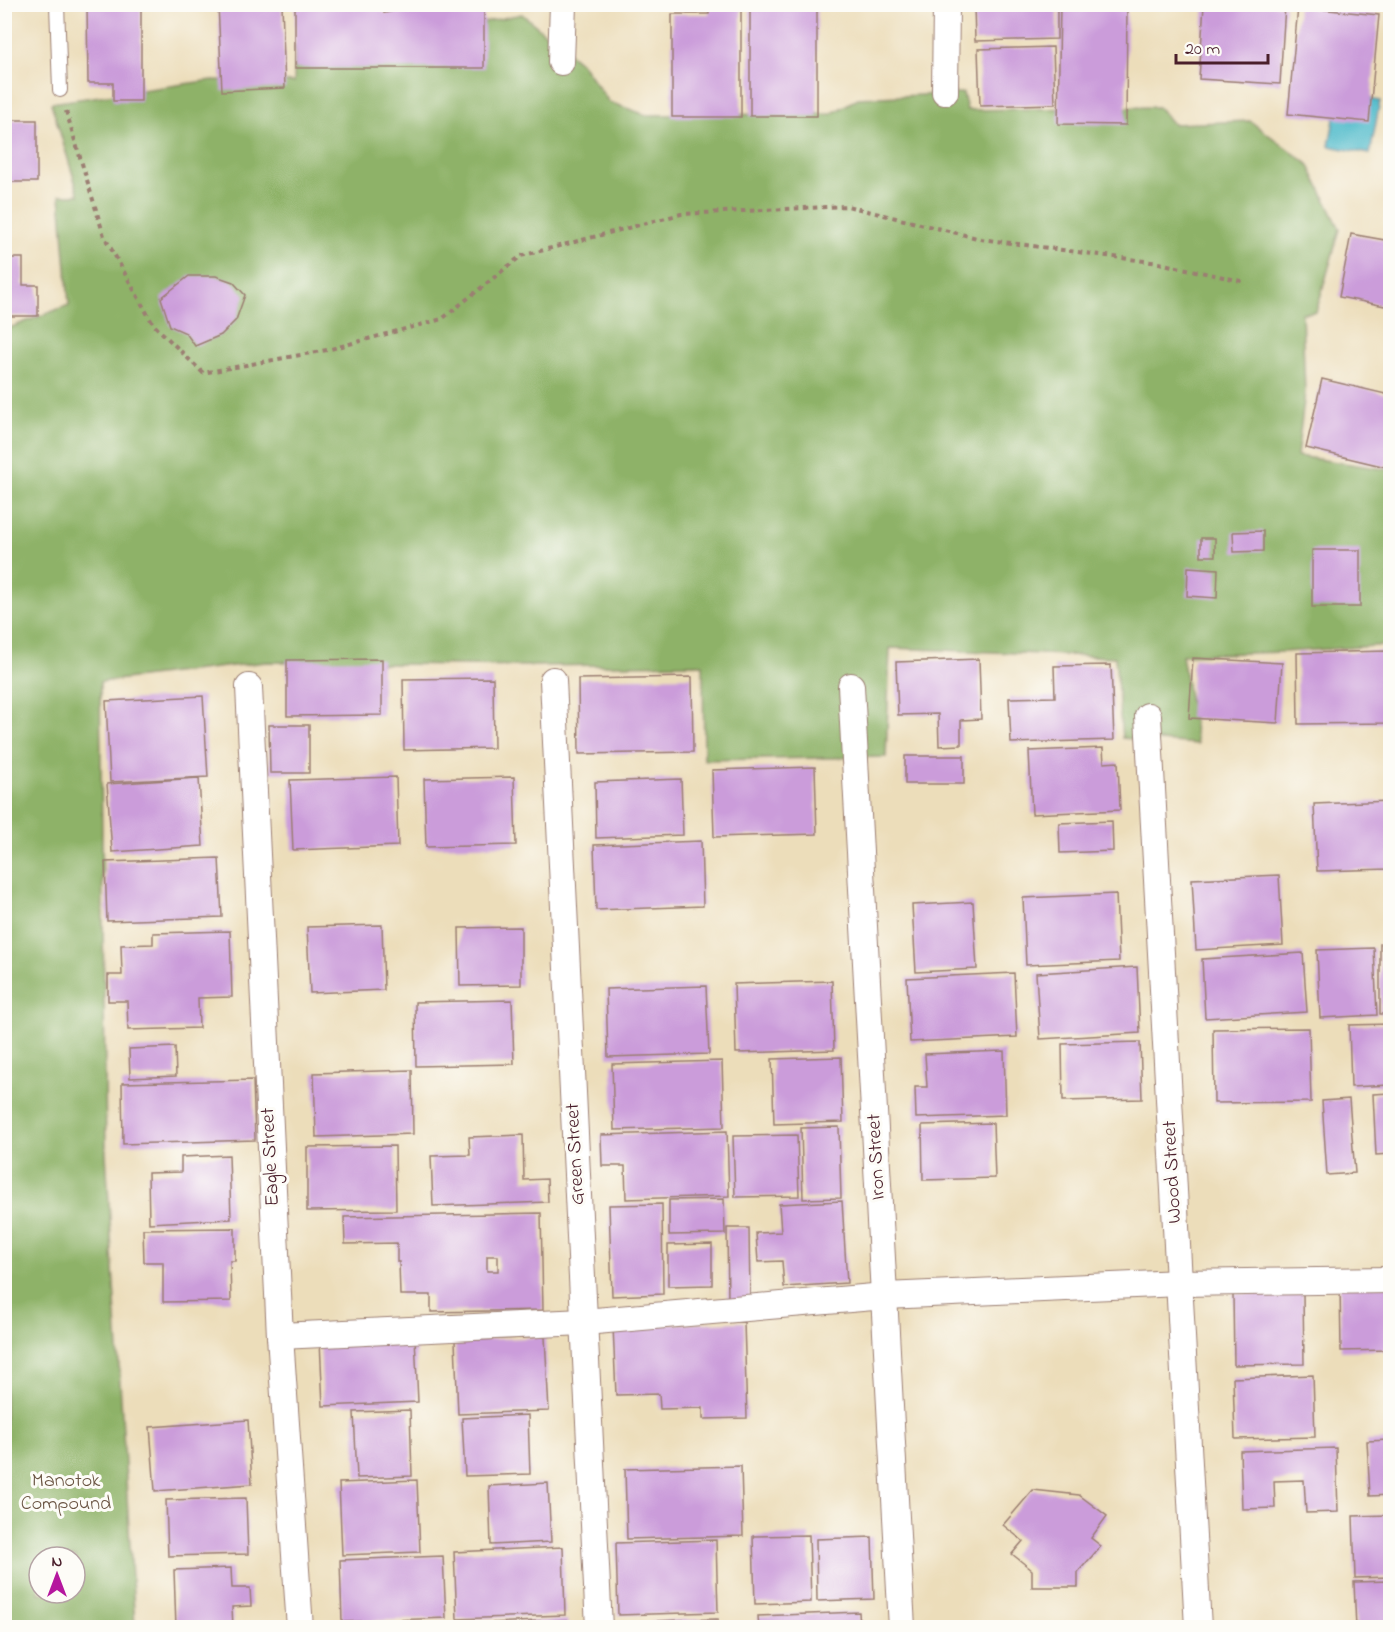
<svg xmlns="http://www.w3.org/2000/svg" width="1395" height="1632" font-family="'Indie Flower',sans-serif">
	<rect width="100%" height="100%" fill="#fdfcf7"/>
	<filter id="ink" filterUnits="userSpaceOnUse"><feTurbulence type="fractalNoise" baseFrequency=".0167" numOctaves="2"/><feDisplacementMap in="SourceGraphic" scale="12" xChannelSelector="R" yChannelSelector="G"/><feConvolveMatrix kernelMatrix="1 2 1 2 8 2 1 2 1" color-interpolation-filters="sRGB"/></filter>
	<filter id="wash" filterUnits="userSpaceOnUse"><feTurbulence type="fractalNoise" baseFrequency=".008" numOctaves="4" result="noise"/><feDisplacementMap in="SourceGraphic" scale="24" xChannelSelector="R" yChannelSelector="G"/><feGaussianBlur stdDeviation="1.35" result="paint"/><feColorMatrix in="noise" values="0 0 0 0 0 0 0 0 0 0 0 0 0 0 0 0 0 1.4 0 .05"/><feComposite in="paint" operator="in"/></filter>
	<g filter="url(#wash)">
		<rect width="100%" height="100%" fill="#ecddba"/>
		<path fill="#8eb267" stroke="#6c6849" stroke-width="1.5" fill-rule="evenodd" d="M522,14L581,63L609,102L646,115L831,114L858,98L963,93L967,110L1158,107L1173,124L1250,121L1308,164L1340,229L1316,312L1302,313L1305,393L1297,456L1390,470V645L1283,652L1182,655L1197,744L1122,738L1115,657L890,648L886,757L704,760L703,664L530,666L266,662L100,682L106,1154L135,1627L5,1628L4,330L69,305L60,195H79L51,103L212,80L294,82L295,45L356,34L404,39ZM39,1557H75V1593H39Z"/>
		<polygon fill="#4ebaca" stroke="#4c6c7a" stroke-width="1.5" points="1339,93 1380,101 1370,154 1329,146"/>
		<g id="blocks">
			<g fill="#cb9cda" fill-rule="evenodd">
				<polygon points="87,4 141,4 141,101 113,101 113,83 88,83"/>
				<polygon points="218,4 282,4 285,88 222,91"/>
				<polygon points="295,4 383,4 384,13 405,9 404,4 484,4 484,68 295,68"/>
				<polygon points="709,4 741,4 741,117 672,117 672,14 709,14"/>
				<polygon points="974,4 1057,4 1057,39 975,41"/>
				<polygon points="1060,4 1127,4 1126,125 1058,124"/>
				<polygon points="1204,5 1285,5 1280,84 1199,79"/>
				<rect x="750" y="6" width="67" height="110"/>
				<polygon points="1298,7 1379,15 1369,122 1288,114"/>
				<polygon points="1053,47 1055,104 980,106 978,49"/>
				<rect x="4" y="120" width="33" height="62"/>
				<polygon points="1351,234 1390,241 1390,307 1339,297"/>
				<polygon points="4,258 23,258 23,285 38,285 38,316 4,316"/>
				<polygon points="189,276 216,276 233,282 245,295 236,320 221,335 195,346 186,333 170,326 161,298"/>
				<polygon points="1322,379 1390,395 1390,449 1386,467 1306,448"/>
				<polygon points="1263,531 1263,551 1234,552 1233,532"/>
				<rect x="1201" y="538" width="14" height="18"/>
				<rect x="1312" y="550" width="48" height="57"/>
				<polygon points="1188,567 1218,569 1217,598 1187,596"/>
				<polygon points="1390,651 1390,723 1298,724 1297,653"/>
				<polygon points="1193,658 1282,663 1278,723 1189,718"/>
				<polygon points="382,659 382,715 287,716 287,660"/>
				<polygon points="979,659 981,719 961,720 961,745 939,746 938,714 898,715 896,662"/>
				<polygon points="1111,665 1114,740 1011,743 1009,698 1055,697 1054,666"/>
				<polygon points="692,677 693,752 579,754 578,679"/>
				<polygon points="493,678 494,748 404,750 403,679"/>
				<polygon points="203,696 208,777 110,782 106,701"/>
				<polygon points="269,725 309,725 309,773 270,773"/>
				<polygon points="1103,748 1104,763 1118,762 1120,810 1032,814 1029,751"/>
				<rect x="905" y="756" width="59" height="28"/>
				<polygon points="815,767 817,834 714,837 712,770"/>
				<polygon points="396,777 398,846 293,850 290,780"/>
				<polygon points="514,777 516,845 426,847 424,779"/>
				<polygon points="199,778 203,846 112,852 107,784"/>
				<polygon points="681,779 683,835 596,838 595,782"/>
				<polygon points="1390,801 1390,869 1317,871 1314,804"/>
				<polygon points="1112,821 1113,851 1060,853 1059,823"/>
				<polygon points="701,841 703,906 596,910 594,845"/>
				<polygon points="219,858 222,917 107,921 105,862"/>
				<polygon points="1279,875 1283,945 1196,950 1192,879"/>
				<polygon points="1116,894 1119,961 1026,965 1023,898"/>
				<polygon points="973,902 977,969 916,972 912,905"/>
				<polygon points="382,925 384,990 310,993 307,927"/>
				<polygon points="521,927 521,985 460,986 459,928"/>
				<polygon points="230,931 232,997 198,998 199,1028 128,1030 127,1001 108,1001 108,975 122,975 121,945 153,944 153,933"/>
				<rect x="1380" y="944" width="10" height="70"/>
				<polygon points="1374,948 1377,1015 1320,1018 1317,950"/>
				<polygon points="1303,953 1307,1012 1205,1018 1202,959"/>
				<polygon points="1137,967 1140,1033 1040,1039 1036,973"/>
				<polygon points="1014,973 1017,1037 910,1042 907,978"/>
				<polygon points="832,981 834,1050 736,1053 734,984"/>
				<polygon points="706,986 709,1054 608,1057 606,989"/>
				<polygon points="512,1000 514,1064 416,1066 415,1002"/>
				<polygon points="1390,1024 1390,1085 1351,1087 1349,1025"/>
				<polygon points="1309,1028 1311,1102 1214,1103 1213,1029"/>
				<polygon points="1140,1042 1142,1099 1063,1101 1062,1044"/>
				<polygon points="175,1047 176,1076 130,1078 129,1049"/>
				<polygon points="1004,1051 1006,1115 916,1118 915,1087 927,1087 925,1054"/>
				<polygon points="841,1057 843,1122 774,1124 772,1059"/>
				<polygon points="722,1061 724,1127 614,1130 612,1064"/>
				<polygon points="412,1070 413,1134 316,1137 314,1073"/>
				<polygon points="253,1080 255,1140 123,1144 122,1083"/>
				<polygon points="1390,1093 1390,1154 1376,1155 1373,1094"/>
				<polygon points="1349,1099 1355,1173 1327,1175 1322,1101"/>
				<polygon points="993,1123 995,1178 923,1180 922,1125"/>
				<polygon points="839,1127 841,1198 803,1199 801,1128"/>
				<polygon points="727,1131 729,1196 626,1199 625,1166 602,1166 601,1135"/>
				<polygon points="523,1135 524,1180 547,1179 548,1202 433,1206 431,1156 470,1155 469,1137"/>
				<polygon points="797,1135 799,1196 735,1197 733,1136"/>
				<polygon points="395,1146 396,1210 307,1211 307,1147"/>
				<polygon points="229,1155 231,1219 149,1223 148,1173 181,1172 181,1157"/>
				<polygon points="724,1199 725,1234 669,1235 669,1200"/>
				<polygon points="842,1201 847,1283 784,1287 782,1261 758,1262 756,1233 781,1232 779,1204"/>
				<polygon points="662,1204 663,1294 612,1296 609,1205"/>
				<path d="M541,1213L543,1310L431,1312V1295H400L399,1262H397V1243L345,1244L344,1217ZM487,1256H498V1271H487Z"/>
				<polygon points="235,1228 235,1261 230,1261 231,1301 163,1302 163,1262 144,1262 143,1229"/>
				<polygon points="727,1228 749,1228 750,1300 728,1301"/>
				<polygon points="712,1244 712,1285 668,1286 668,1245"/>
				<polygon points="1390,1285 1390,1350 1341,1351 1340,1286"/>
				<polygon points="1303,1293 1304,1364 1234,1365 1233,1294"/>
				<polygon points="744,1322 747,1418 703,1419 703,1408 660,1409 659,1394 616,1395 613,1326"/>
				<polygon points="415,1337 418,1402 323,1406 320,1341"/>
				<polygon points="545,1337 549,1411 458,1414 455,1341"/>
				<polygon points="1313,1375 1315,1437 1235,1439 1233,1378"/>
				<polygon points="410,1410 412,1476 357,1478 354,1412"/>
				<polygon points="528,1415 530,1474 465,1476 462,1418"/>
				<polygon points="248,1420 252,1484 155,1491 150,1427"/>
				<polygon points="1390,1440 1390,1495 1370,1496 1367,1441"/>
				<polygon points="1336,1448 1338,1512 1306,1513 1304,1480 1274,1481 1275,1508 1242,1509 1240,1451"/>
				<polygon points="741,1466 743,1536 627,1539 625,1469"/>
				<polygon points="417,1480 420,1552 342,1555 339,1483"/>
				<polygon points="548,1483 551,1542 491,1545 489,1486"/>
				<polygon points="1033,1490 1079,1495 1107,1516 1091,1538 1101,1546 1078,1572 1078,1587 1032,1587 1032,1570 1012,1554 1023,1541 1003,1525"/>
				<polygon points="246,1498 248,1554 168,1556 166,1500"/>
				<polygon points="1390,1515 1390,1577 1355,1578 1353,1516"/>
				<polygon points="809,1535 811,1602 755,1604 753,1536"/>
				<polygon points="872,1537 874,1599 817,1601 816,1539"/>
				<polygon points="716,1540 718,1612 618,1615 616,1543"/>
				<polygon points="563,1547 565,1615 457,1619 454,1552"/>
				<polygon points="443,1556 446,1618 342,1622 340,1560"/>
				<polygon points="231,1568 232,1588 250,1588 251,1606 232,1607 233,1627 176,1628 174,1570"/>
				<polygon points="1390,1581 1390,1628 1356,1628 1354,1582"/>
				<polygon points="859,1612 860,1628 759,1628 758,1616"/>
				<polygon points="718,1619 718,1628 652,1628 652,1621"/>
				<polygon points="567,1620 568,1628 462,1628 462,1624"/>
			</g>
		</g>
	</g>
	<g filter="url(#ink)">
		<use href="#blocks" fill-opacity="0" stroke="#9b7e72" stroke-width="1.5"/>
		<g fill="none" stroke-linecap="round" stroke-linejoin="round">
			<g stroke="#9b7e72" stroke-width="16">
				<polyline id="service" points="57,4 60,90"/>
			</g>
			<g stroke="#9b7e72" stroke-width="28">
				<g id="minor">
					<polyline points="561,62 563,4"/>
					<polyline points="945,92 946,4"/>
					<polyline points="553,680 599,1628"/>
					<polyline points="851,686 902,1628"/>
					<polyline points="249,687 280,1336 300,1628"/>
					<polyline points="1148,716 1198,1628"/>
					<polyline points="280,1336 584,1322 885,1296 1180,1283 1390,1280"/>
				</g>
			</g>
			<polyline stroke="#9b7e72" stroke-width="4" stroke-dasharray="4.5 4.5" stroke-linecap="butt" points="66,111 104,236 153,324 203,373 327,350 442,319 521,256 681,214 847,206 981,239 1159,263 1246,282"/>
			<use href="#service" stroke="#fff" stroke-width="14"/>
			<use href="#minor" stroke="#fff" stroke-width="26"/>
		</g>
	</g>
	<g text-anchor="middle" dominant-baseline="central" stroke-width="6" stroke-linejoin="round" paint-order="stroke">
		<g font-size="20" fill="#4a1f2b" stroke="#fdfcf7">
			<text transform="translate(576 1154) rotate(-93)">Green Street</text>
			<text transform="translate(271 1157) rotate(-93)">Eagle Street</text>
			<text transform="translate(877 1157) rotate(-93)">Iron Street</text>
			<text transform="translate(1173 1172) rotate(-93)">Wood Street</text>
		</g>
		<g font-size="20" fill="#6a5442" stroke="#fdfcf7">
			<text x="66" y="1481">Manotok<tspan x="66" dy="23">Compound</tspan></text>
		</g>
	</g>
	<rect width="1395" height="1632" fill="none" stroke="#fdfcf7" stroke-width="24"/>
	<g transform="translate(57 1575)"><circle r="28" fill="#fdfcf7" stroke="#b5a4a5" stroke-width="1.5"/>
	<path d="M0-4.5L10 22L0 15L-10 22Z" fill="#b5179e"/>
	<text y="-9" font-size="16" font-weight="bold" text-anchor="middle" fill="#4a1f2b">N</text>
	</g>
	<path d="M1176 54v9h92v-9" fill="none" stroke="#4a1f2b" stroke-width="3"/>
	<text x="1185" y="54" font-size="18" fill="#4a1f2b" stroke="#fdfcf7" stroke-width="4.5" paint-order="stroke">20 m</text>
</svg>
